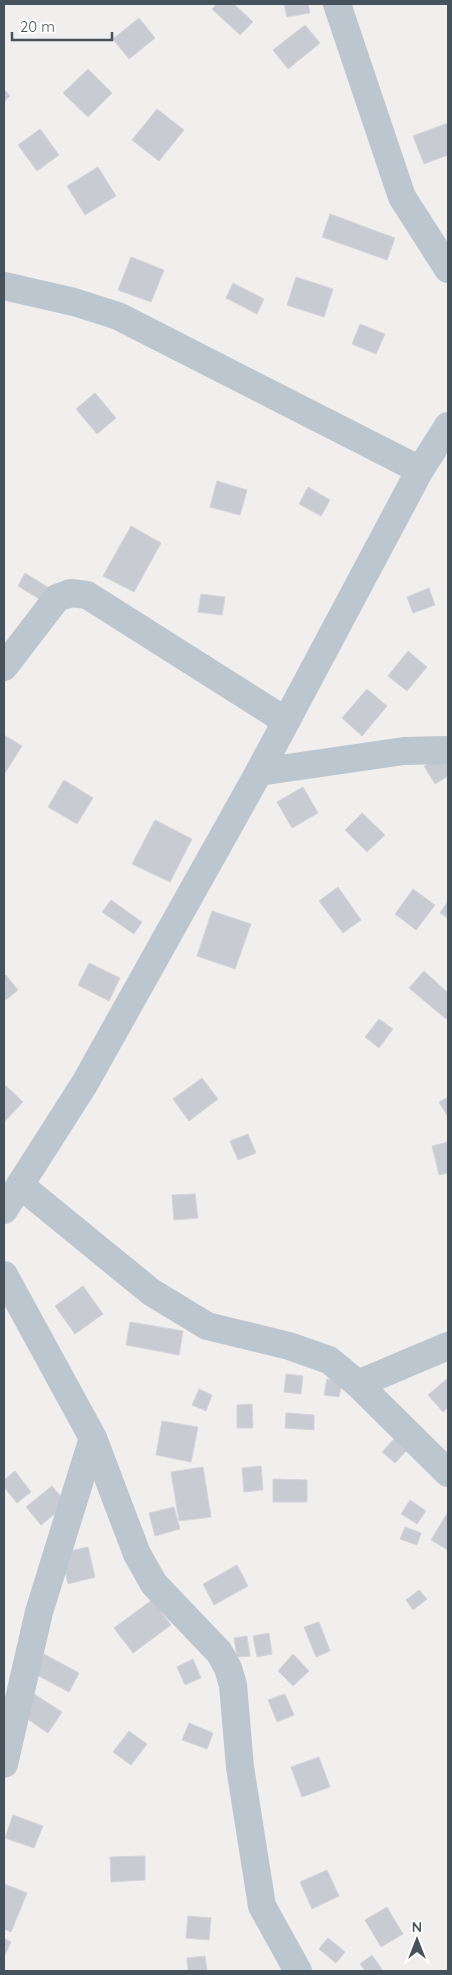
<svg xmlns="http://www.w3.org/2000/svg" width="452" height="1975" font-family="Quicksand,sans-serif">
	<rect width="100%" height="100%" fill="#f1eeee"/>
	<g fill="#c8cbd1" stroke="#d2d5da">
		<polygon points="217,4 234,4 253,22 240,35 212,9"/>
		<polygon points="284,4 308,4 310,13 287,17"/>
		<polygon points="139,18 155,38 129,59 113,39"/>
		<polygon points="305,25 320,43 288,69 273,50"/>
		<polygon points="88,69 112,93 88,117 63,93"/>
		<polygon points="4,89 10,96 4,102"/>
		<polygon points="157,109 184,130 159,161 132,140"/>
		<polygon points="448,123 448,155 424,164 413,136"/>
		<polygon points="40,129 59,155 37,171 18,145"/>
		<polygon points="98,167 116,196 85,215 67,186"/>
		<polygon points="330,214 395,238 387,260 322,237"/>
		<polygon points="131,257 164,270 151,302 118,290"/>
		<polygon points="296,277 333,289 324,317 287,305"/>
		<polygon points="233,283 264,299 257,314 226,298"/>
		<polygon points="360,324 385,334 376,354 352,344"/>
		<polygon points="95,393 116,418 97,434 76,409"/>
		<polygon points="217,481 247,490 240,515 210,507"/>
		<polygon points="308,487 330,500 321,516 299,504"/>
		<polygon points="131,526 161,543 134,592 103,576"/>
		<polygon points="25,573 49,588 41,600 18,586"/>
		<polygon points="429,588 435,605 413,613 407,597"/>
		<polygon points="201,594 225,597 222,615 198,612"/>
		<polygon points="408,651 427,667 407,691 388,676"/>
		<polygon points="367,689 387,706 362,736 342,718"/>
		<polygon points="4,735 22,746 5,773 4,772"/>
		<polygon points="442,756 448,766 448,776 435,784 424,766"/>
		<polygon points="64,780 93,798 77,824 48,807"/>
		<polygon points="303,787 318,813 292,828 277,802"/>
		<polygon points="362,813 385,835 367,852 345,830"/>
		<polygon points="155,820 192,839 170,882 132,864"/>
		<polygon points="338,887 361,920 343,933 319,901"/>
		<polygon points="413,889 435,905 416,930 395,914"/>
		<polygon points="111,900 142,922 134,934 102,912"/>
		<polygon points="448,901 448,918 440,913"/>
		<polygon points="212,911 251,924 235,969 197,956"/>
		<polygon points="89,963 120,978 109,1001 78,985"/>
		<polygon points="424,971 448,993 448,1016 446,1019 409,988"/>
		<polygon points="6,975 18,990 6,1000 4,997 4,977"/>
		<polygon points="379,1019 393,1029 379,1048 365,1037"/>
		<polygon points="202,1078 218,1099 189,1121 173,1099"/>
		<polygon points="4,1084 23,1102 4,1122"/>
		<polygon points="448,1097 448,1117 439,1102"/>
		<polygon points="248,1134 256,1153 238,1160 230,1141"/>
		<polygon points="448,1142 448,1173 439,1175 432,1146"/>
		<polygon points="195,1194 198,1218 174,1220 172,1195"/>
		<polygon points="83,1286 103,1314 75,1334 55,1306"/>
		<polygon points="130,1322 183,1331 179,1355 126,1345"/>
		<polygon points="286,1374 303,1376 301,1394 284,1392"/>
		<polygon points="448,1378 448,1407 443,1412 428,1395"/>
		<polygon points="327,1379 342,1383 339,1397 324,1395"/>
		<polygon points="199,1389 212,1395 206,1411 192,1405"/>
		<polygon points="252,1404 253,1428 237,1428 237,1405"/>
		<polygon points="286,1413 314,1415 314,1430 285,1428"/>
		<polygon points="162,1421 198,1427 191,1462 156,1455"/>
		<polygon points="395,1438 408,1449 395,1463 382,1452"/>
		<polygon points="261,1466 263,1490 244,1492 242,1468"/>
		<polygon points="203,1467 211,1517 179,1521 171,1472"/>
		<polygon points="15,1471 31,1492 17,1503 4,1487 4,1480"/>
		<polygon points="273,1479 307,1480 307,1502 273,1502"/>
		<polygon points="52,1486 67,1504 41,1525 26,1507"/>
		<polygon points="410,1500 426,1511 417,1524 401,1514"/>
		<polygon points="174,1507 180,1529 155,1536 149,1513"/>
		<polygon points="448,1512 448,1550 431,1540"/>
		<polygon points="405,1527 421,1533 417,1545 400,1539"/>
		<polygon points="88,1547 95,1577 68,1584 61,1553"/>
		<polygon points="237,1565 248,1586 214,1605 203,1584"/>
		<polygon points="419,1590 427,1599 413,1610 406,1600"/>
		<polygon points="152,1600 171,1625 133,1653 114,1628"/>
		<polygon points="319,1622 330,1651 316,1657 304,1627"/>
		<polygon points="269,1633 272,1654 257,1657 253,1636"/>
		<polygon points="247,1636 250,1656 237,1657 234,1638"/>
		<polygon points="44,1654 79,1673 69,1692 33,1673"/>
		<polygon points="293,1654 309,1671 293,1686 278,1671"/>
		<polygon points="193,1659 201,1678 185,1685 177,1667"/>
		<polygon points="34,1694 62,1712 48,1733 20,1714"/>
		<polygon points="285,1694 294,1715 277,1722 268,1700"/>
		<polygon points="189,1723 213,1733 207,1749 182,1740"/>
		<polygon points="129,1731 147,1744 131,1765 113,1752"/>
		<polygon points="319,1757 330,1787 302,1797 291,1767"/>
		<polygon points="13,1815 43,1826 34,1848 5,1838"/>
		<polygon points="145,1856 145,1880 111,1882 110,1857"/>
		<polygon points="327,1870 339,1896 312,1909 300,1882"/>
		<polygon points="5,1884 27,1893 11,1932 4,1929"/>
		<polygon points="387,1907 403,1934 381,1947 365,1920"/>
		<polygon points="188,1916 211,1918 209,1940 186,1938"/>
		<polygon points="4,1938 11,1942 4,1957"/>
		<polygon points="328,1938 345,1952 336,1963 319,1949"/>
		<polygon points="372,1955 382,1969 378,1971 365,1971 360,1964"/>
		<polygon points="205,1956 207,1971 188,1971 187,1958"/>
	</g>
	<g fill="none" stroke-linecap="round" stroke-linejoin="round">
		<g stroke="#bcc6ce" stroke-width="28">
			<polyline points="337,4 402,197 448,269"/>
			<polyline points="4,286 74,302 118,316 420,470"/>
			<polyline points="4,667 57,598 71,593 87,595 286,721"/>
			<polyline points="259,772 404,751 448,750"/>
			<polyline points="20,1185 151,1292 207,1326 289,1346 329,1360 358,1384 448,1473"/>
			<polyline points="4,1210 85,1083 259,772 420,470 448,426"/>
			<polyline points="4,1275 93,1438 137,1554 154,1584 219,1652 228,1668 233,1685 240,1767 262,1906 298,1971"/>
			<polyline points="358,1384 448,1346"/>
			<polyline points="4,1764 39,1612 93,1438"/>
		</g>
	</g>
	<rect width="452" height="1975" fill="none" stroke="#46525c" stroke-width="10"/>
	<g transform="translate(417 1940)" stroke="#ffffff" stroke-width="4" paint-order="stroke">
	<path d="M0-4L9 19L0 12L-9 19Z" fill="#46525c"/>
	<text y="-8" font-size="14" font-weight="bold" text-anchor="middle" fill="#46525c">N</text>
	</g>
	<path d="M12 32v8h100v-8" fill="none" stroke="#46525c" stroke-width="2.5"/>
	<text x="20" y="32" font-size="15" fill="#46525c" stroke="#ffffff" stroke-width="4" paint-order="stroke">20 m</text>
</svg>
